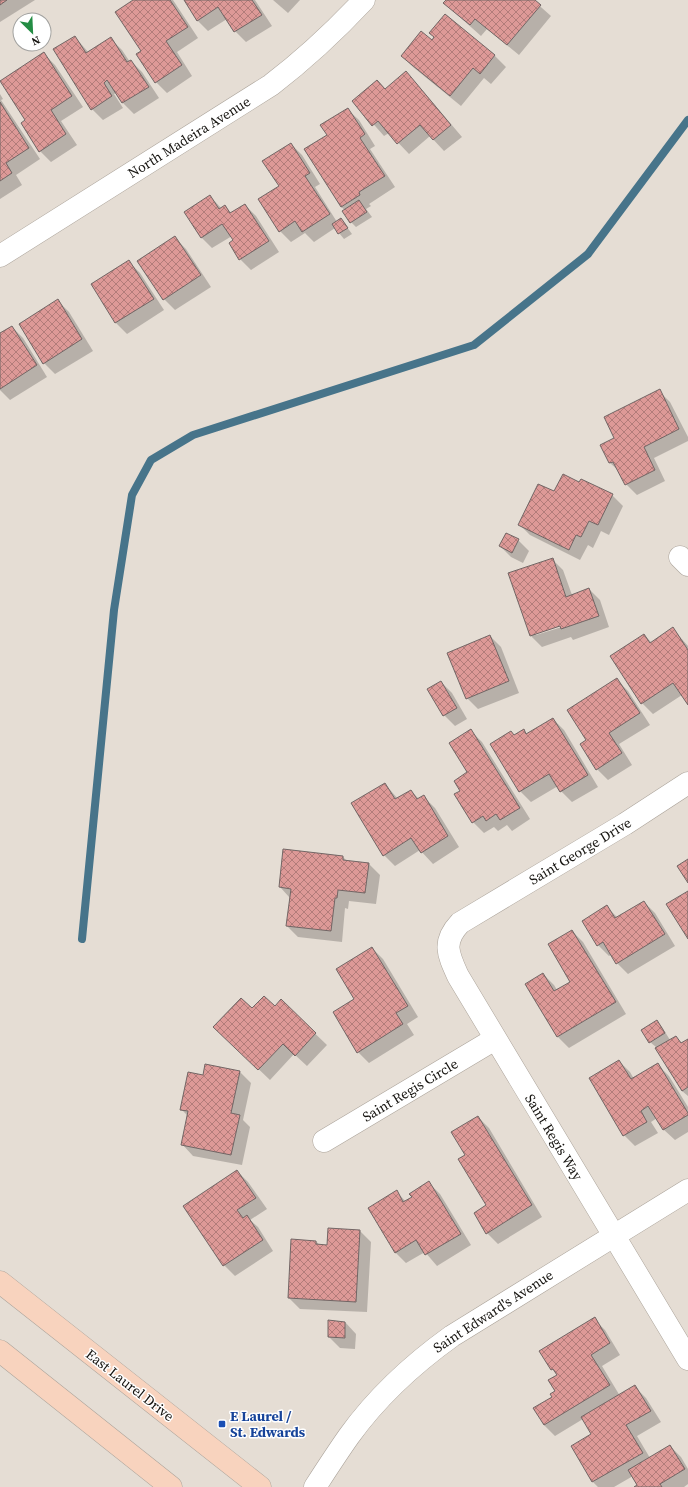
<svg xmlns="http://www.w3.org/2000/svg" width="688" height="1487" font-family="'Source Serif 4',serif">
	<defs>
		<pattern id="building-cross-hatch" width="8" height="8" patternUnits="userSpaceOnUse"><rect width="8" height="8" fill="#dd9997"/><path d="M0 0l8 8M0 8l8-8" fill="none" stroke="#b27c7a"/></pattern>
	</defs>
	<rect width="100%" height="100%" fill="#e5ddd4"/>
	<g fill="#0003" fill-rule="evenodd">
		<polygon points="0,0 35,0 0,22"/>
		<polygon points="135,0 173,0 198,38 177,52 192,76 167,93 156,82 143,52"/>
		<polygon points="185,0 255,0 272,26 246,42 235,31 227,19 208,31 197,20"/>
		<polygon points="273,0 300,0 288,13"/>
		<polygon points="447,0 533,0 551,16 519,55 487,29 481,36 444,3"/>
		<polygon points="445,15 495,56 506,67 491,84 484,78 461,106 413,67 402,56 432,41"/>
		<polygon points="75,37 89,53 111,39 122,50 130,62 131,61 142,72 159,98 134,114 123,103 116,93 114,94 123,108 103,120 92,109"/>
		<polygon points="44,54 55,65 83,107 61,121 77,145 51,162 40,151 27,121"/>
		<polygon points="406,73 417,84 462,137 444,151 430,136 409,154 389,133 384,136 353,101 377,81 386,90"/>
		<polygon points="0,94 3,99 1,100 40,159 16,175 22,185 0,199"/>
		<polygon points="347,109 359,120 375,146 370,149 395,187 369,204 371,206 366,209 372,217 356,227 351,222 345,210 341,207 328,135"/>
		<polygon points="291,144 302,155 320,184 315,187 337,222 341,219 352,234 344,239 335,228 314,242 305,233 291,242 280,231 280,186"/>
		<polygon points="210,196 221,208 225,206 232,214 245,205 256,216 279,252 251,270 240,259 235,241 232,236 212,248 201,237"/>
		<polygon points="175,238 186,249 211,287 175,310 164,299"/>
		<polygon points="129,262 140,273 164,310 127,334 116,323 92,285"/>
		<polygon points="58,301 69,312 93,351 55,374 44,363"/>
		<polygon points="12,327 23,338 47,377 10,400 0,390 0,335"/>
		<polygon points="659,391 670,402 688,437 688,441 654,458 665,481 637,495 626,484 620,472 610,463 601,446 616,438"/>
		<polygon points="580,484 612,495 623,506 609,535 601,531 593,548 588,545 580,560 530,535 519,524 555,493"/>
		<polygon points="518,540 529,551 523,563 511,557 500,546"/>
		<path d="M552,559L563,570L572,595L589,589L600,600L609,627L573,640L571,637L542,647L531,636L510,574ZM565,624V626L536,635V633Z"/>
		<polygon points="673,629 688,646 688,704 682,695 653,714 642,703 644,635 652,643"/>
		<polygon points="490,636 501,647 519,693 478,709 467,698"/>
		<polygon points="617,680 628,691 650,725 619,744 632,765 608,780 597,769"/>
		<polygon points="441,682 452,693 467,719 455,726 444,715"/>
		<polygon points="553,719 564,730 598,787 572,802 561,791 558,786 531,802 520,791 515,736 523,731 527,734"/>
		<polygon points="471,731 482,742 530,819 512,831 507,825 498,831 494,827 484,833 473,822 469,773"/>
		<polygon points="385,784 398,799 411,791 419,799 424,797 435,808 459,847 433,864 420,850 395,866 384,855"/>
		<polygon points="343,857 347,861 369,864 380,875 376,904 349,901 348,909 345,908 342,942 298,937 287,926 290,898 280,887"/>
		<polygon points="644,902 655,913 675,946 628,974 617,963 612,954 609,956 598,945 607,907 618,918"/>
		<polygon points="572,931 583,942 626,1014 569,1048 558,1037 526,984 543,974 554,985 557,990 571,982"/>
		<polygon points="372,948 383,959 418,1017 407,1024 414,1035 369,1063 358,1052 355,1000"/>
		<polygon points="281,1001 327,1045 307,1066 294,1054 270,1080 226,1038 252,1010 275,1007"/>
		<polygon points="657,1021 662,1027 670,1040 676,1037 683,1044 688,1040 688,1096 682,1091 656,1047 650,1042"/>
		<polygon points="619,1061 630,1072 634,1079 658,1065 669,1076 688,1107 688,1132 675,1140 663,1129 657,1118 651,1122 658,1133 635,1146 624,1135"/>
		<polygon points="240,1072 251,1083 243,1120 250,1127 242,1165 193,1156 182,1144 188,1116 181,1109 204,1077"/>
		<polygon points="478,1117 489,1128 542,1217 498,1244 487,1233 488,1205 466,1156"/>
		<polygon points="237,1171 248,1182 267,1209 250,1220 258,1227 273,1251 235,1276 224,1265"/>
		<polygon points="429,1183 440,1194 471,1245 437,1266 425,1252 406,1263 395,1252 397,1192 406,1202 413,1197"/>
		<polygon points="360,1231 371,1242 367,1312 300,1309 289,1298 316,1241 320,1246 328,1246"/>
		<polygon points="594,1319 605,1330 620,1355 602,1366 620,1396 635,1387 646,1398 661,1422 637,1436 650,1458 670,1446 681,1457 688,1469 688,1484 684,1487 636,1487 638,1486 633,1476 614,1487 598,1487 593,1482 572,1447 593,1435 583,1419 555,1436 544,1425 535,1408 553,1397 557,1392 558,1376 552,1369"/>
		<polygon points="329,1321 345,1322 356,1334 355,1349 340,1348 329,1337"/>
	</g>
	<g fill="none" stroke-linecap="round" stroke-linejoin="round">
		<polyline stroke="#47748a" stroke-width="8" points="82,939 114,610 132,495 151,460 193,435 474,345 588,254 688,120"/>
	</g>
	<g fill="url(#building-cross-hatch)" stroke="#726665">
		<polygon points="0,0 7,0 0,5"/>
		<polygon points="133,0 170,0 188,27 166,41 182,65 155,83 136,54 141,51 115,12"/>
		<polygon points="184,0 252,0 262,15 234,32 218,7 197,21"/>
		<polygon points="446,0 535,0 541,5 507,45 475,19 470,25 443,3"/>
		<polygon points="445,14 495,55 480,74 473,68 450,96 401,56 421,31 432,40 434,37 429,33"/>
		<polygon points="75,36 86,53 111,37 127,62 131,60 149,87 122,103 107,80 104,83 112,96 91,110 53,49"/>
		<polygon points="44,52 72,96 51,110 66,134 39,152 21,123 25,120 0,81"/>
		<polygon points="406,71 451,125 433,140 420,125 397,144 378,121 372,126 352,101 377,80 385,89"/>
		<polygon points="0,102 29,148 6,163 12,173 0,181"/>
		<polygon points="348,108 365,134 360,138 385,176 359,192 360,195 341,207 304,149 327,135 320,125"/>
		<polygon points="291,143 310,173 305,176 330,214 302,232 295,221 279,232 258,199 279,186 262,161"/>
		<polygon points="210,195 219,209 225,205 230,213 245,204 269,241 239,260 229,243 233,240 222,224 201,238 184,212"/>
		<polygon points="359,200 367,212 350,223 342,211"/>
		<polygon points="341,218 348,228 338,234 332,224"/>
		<polygon points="175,236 201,275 163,300 137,261"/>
		<polygon points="129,260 154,299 115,323 91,284"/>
		<polygon points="58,299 82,339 43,364 19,324"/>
		<polygon points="12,326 37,365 0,389 0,333"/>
		<polygon points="660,389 679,429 644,447 655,470 625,485 613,462 609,463 600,445 614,438 604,417"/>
		<polygon points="563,474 579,482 581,479 613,494 598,525 589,521 581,537 576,535 569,550 518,525 538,484 554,491"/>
		<polygon points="506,533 519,539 512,553 499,546"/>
		<polygon points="553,558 566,597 589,588 599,616 561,629 560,626 530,636 508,573"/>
		<polygon points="673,627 688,650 688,705 673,683 641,704 610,656 644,634 650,643"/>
		<polygon points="490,635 509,681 466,699 447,653"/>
		<polygon points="617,678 640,713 609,733 622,753 596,770 580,744 586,740 567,710"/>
		<polygon points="441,681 457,708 443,716 427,689"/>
		<polygon points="553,718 588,775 560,792 549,774 519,792 490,744 511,731 514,735 524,729 526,734"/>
		<polygon points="471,729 520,808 500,820 496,814 486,821 483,816 472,823 454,794 460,791 454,781 467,772 449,743"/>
		<polygon points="385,783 395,799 411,790 417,799 424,795 448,836 421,853 411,838 383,856 351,803"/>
		<polygon points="283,849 343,856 343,860 369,863 365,893 338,890 337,898 335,898 331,931 286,926 291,889 279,887"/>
		<polygon points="688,859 688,883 677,866"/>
		<polygon points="688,891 688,939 666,904"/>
		<polygon points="644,901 665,934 616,964 603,942 597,946 582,921 607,905 615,918"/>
		<polygon points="572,930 616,1002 557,1037 525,984 543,973 554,991 570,982 548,944"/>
		<polygon points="372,947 408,1006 396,1013 403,1024 357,1053 333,1012 354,999 336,969"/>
		<polygon points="264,996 275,1006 281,999 316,1033 295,1056 283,1044 258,1070 213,1027 241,998 252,1008"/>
		<polygon points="657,1020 665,1033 649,1043 641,1030"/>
		<polygon points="676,1036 681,1043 688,1039 688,1087 682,1091 655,1048"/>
		<polygon points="619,1060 631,1079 658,1063 688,1113 688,1115 663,1130 648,1106 641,1111 647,1122 623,1136 589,1078"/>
		<polygon points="205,1064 240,1071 231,1113 240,1115 231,1155 181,1145 188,1111 180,1110 188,1072 203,1075"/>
		<polygon points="478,1116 532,1205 486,1234 474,1213 486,1205 458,1159 465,1155 451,1132"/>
		<polygon points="237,1170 256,1198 237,1210 243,1218 247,1215 263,1240 223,1266 183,1206"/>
		<polygon points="429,1181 461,1234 425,1255 416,1240 395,1253 368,1208 397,1190 403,1202 412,1197 409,1194"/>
		<polygon points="328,1228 360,1230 356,1302 288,1298 291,1239 316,1241 316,1244 327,1245"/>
		<polygon points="595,1317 610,1343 591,1355 610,1385 544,1425 533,1408 552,1397 550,1394 555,1391 548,1380 557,1375 553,1369 551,1370 539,1351"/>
		<polygon points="328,1320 345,1322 345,1338 328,1337"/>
		<polygon points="635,1385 651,1411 626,1425 643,1453 592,1482 571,1446 591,1434 581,1417"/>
		<polygon points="670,1445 685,1469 660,1484 662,1487 634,1487 637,1485 628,1470"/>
	</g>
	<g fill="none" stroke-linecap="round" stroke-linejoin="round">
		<g stroke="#aca49b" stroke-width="23">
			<g id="street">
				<path d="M0,256L271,85C305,59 335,31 364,0"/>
				<polyline points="680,557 688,565"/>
				<path d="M688,783L625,824L460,923C442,942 448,954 458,976L688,1359"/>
				<polyline points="324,1141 495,1039"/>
				<path d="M315,1487C326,1470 337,1453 349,1436C377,1397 413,1364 452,1336L688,1190"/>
			</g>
		</g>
		<g stroke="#aca49b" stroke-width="23">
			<g id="secondary">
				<polyline points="0,1282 260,1487"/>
				<polyline points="0,1351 171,1487"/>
			</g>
		</g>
		<use href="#street" stroke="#fff" stroke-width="22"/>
		<use href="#secondary" stroke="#f8d3be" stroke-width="22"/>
	</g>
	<rect fill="#1a4fb4" stroke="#fff" stroke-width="1.5" x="218" y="1420" width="8" height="8" rx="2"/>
	<g text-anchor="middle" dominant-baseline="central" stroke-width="3" stroke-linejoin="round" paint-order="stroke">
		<g font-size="14" fill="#15130f" stroke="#fff">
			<text transform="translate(189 137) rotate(-32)">North Madeira Avenue</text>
			<text transform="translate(580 851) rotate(-31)">Saint George Drive</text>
			<text transform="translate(410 1090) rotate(-31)">Saint Regis Circle</text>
			<text transform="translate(554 1137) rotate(59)">Saint Regis Way</text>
			<text transform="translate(493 1311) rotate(-33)">Saint Edward's Avenue</text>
			<text transform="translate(130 1385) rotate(38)">East Laurel Drive</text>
		</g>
		<g font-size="14" font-weight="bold" fill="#164399" stroke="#fff" text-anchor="start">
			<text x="230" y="1416">E Laurel /<tspan x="230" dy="16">St. Edwards</tspan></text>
		</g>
	</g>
	<g transform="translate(32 32) rotate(156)"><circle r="19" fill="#ffffff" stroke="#a1a19f"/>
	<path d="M0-3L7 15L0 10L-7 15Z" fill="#248d44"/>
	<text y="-6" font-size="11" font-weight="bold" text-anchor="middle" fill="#15130f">N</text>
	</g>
</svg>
